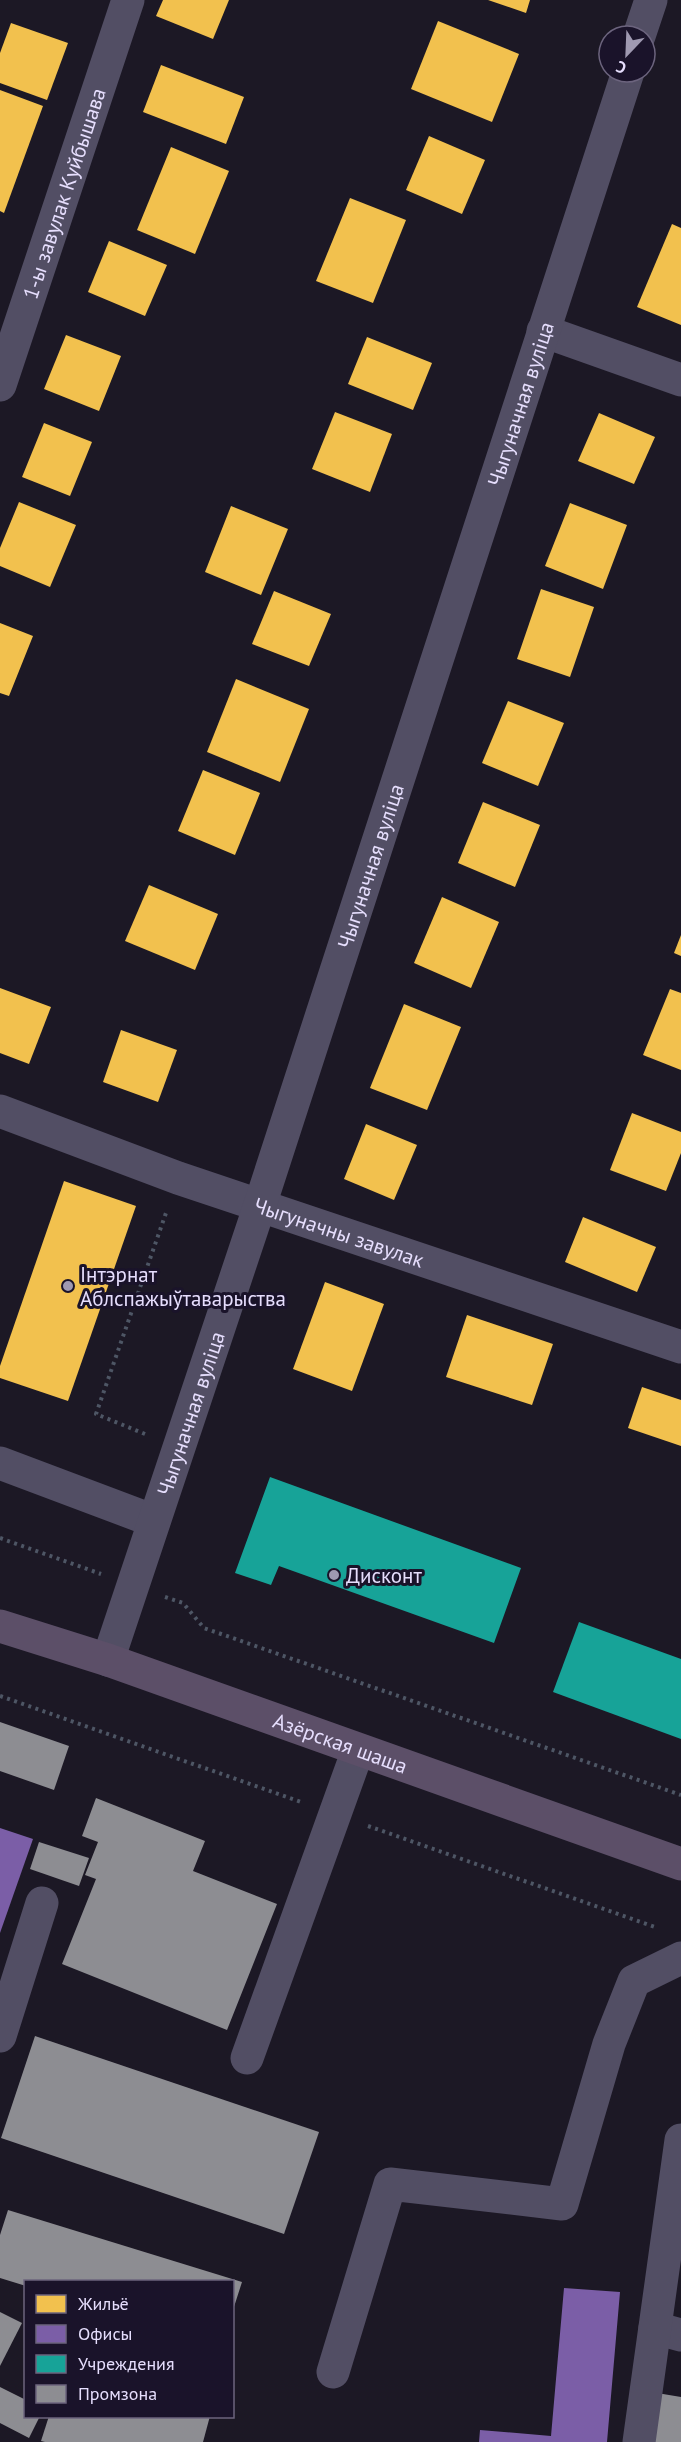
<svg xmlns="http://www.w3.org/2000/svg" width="681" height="2442" font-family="'PT Sans',sans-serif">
	<rect width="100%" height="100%" fill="#1c1825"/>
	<g fill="#f2c14e">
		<polygon points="163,0 229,0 213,39 156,16"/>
		<polygon points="488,0 530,0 526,13"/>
		<polygon points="438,21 519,54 492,122 411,89"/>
		<polygon points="11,23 68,43 47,100 0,83 0,53"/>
		<polygon points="161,65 244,97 226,144 143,112"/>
		<polygon points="0,90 43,106 4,213 0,211"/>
		<polygon points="429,136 485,160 462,214 406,190"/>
		<polygon points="171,147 229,171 195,254 137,230"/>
		<polygon points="350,198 406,220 373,303 316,281"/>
		<polygon points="672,224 681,228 681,325 637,307"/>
		<polygon points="109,241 167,265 145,316 88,292"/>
		<polygon points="66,335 121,356 99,411 44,389"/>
		<polygon points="367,337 432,363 413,410 348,384"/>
		<polygon points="335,412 392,434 370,492 312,469"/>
		<polygon points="599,413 655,437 634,484 578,461"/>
		<polygon points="44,423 92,442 70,496 22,477"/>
		<polygon points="19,502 76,525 50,587 0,566 0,548"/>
		<polygon points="570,503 627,525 603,589 545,566"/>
		<polygon points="231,506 288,529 261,595 205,572"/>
		<polygon points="541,589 594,607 570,677 517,659"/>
		<polygon points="274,591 331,614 309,666 252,644"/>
		<polygon points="0,623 33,636 9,696 0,693"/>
		<polygon points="236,679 309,709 280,782 207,752"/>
		<polygon points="508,701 564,723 538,786 482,763"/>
		<polygon points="203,770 260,793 235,855 178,831"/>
		<polygon points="483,802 540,825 515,887 458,863"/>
		<polygon points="149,885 218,914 195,970 125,941"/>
		<polygon points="442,897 499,922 471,988 414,963"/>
		<polygon points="681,935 681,956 674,953"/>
		<polygon points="0,988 51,1007 29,1064 0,1053"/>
		<polygon points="670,989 681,993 681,1070 643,1055"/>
		<polygon points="404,1004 461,1027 427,1110 370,1088"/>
		<polygon points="121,1030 177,1050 158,1102 103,1082"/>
		<polygon points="632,1113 681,1132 681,1153 666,1191 610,1170"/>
		<polygon points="366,1124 417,1145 394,1200 344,1179"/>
		<polygon points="64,1181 136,1206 68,1401 0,1378 0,1366"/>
		<polygon points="583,1217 656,1247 637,1292 565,1262"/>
		<polygon points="325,1282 384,1304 352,1391 293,1369"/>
		<polygon points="467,1315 553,1344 532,1405 446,1377"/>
		<polygon points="642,1387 681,1400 681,1446 628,1428"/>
	</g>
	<g fill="#7b5ea7">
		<polygon points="0,1828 33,1839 0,1933"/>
		<polygon points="564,2288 620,2292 607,2442 479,2442 480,2430 551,2436"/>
	</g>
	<g fill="#17a398">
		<polygon points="270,1477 521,1568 494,1643 279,1566 271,1585 235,1573"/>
		<polygon points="579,1622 681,1659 681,1739 553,1692"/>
	</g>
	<g fill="#8d8d92">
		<polygon points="0,1722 69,1746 54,1790 0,1771"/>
		<polygon points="96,1798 205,1841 193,1871 277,1904 227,2030 62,1964 96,1879 85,1875 98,1842 82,1836"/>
		<polygon points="39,1842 89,1858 79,1886 30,1869"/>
		<polygon points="35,2036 319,2132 284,2234 1,2138"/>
		<polygon points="8,2210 242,2282 233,2310 232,2282 26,2282 26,2286 0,2278 0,2235"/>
		<polygon points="0,2312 22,2323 0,2366"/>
		<polygon points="0,2387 26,2400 26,2416 40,2416 29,2438 0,2423"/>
		<polygon points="657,2393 681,2397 681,2442 650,2442"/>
		<polygon points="49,2416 210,2416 203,2442 45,2442 41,2441"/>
	</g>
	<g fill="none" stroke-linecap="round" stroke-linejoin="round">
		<g stroke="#4e5665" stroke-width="4" stroke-dasharray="3 4.5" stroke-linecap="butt">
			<polyline points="145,1434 96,1414 167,1210"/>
			<polyline points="0,1538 101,1574"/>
			<polyline points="165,1597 183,1603 204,1628 681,1795"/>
			<polyline points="0,1696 301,1802"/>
			<polyline points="368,1826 658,1928"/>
		</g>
		<g stroke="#524e64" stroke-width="33">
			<polyline points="639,36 651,0"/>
			<polyline points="543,331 681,380"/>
			<path id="s1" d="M0,385L128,0"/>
			<path id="s2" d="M0,1111L178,1178L681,1347"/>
			<polyline points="0,1463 154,1521"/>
			<path id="s3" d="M108,1660L260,1205L628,72"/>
			<polyline points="0,2036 42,1903"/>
			<polyline points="247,2058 358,1750"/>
			<polyline points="655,2328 681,2335"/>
			<polyline points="333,2372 390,2184 562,2204 609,2044 634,1981 681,1958"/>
			<polyline points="639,2442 681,2140"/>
		</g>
		<path stroke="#5c4f68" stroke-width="33" id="s4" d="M0,1626L108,1660L681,1864"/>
	</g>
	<g fill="#9f99b1" stroke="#1a132a" stroke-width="2">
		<circle cx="68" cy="1286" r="6"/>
		<circle cx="334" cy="1575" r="6"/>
	</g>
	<g text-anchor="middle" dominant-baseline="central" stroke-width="6" stroke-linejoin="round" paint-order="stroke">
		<g font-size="21" fill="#e6defd" stroke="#1a132a">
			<text stroke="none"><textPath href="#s1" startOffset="202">1-ы завулак Куйбышава</textPath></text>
			<text stroke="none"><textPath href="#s3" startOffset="1322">Чыгуначная вуліца</textPath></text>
			<text stroke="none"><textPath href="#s3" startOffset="836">Чыгуначная вуліца</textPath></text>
			<text stroke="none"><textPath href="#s2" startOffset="360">Чыгуначны завулак</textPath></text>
			<text stroke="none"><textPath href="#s3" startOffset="260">Чыгуначная вуліца</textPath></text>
			<text stroke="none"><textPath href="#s4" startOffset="360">Азёрская шаша</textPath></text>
		</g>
		<g font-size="21" fill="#e6defd" stroke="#1a132a" text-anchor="start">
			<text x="80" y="1274">Інтэрнат<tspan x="80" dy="24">Аблспажыўтаварыства</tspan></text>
			<text x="346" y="1575">Дисконт</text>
		</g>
	</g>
	<rect x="24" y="2280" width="210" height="138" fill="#1a132a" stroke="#6c647e" stroke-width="1.5"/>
	<rect x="36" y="2295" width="30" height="18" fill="#f2c14e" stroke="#6c647e" stroke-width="1.5"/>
	<text x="78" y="2310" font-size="18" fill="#e6defd">Жильё</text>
	<rect x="36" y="2325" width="30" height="18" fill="#7b5ea7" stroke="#6c647e" stroke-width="1.5"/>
	<text x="78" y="2340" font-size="18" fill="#e6defd">Офисы</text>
	<rect x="36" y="2355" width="30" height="18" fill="#17a398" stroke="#6c647e" stroke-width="1.5"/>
	<text x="78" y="2370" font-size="18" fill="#e6defd">Учреждения</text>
	<rect x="36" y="2385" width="30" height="18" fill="#8d8d92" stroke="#6c647e" stroke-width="1.5"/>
	<text x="78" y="2400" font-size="18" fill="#e6defd">Промзона</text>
	<g transform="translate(627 54) rotate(203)"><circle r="28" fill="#1a132a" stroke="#6c647e" stroke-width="1.5"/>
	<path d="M0-4.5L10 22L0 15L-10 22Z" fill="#9f99b1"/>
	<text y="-9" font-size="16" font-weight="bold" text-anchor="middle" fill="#e6defd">С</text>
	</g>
</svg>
